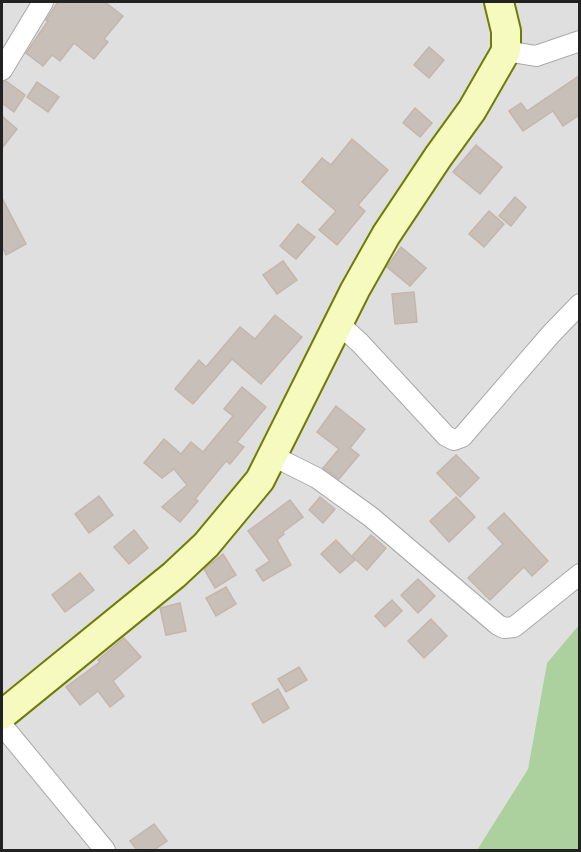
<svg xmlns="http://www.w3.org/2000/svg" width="581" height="852" font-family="'Asap Condensed',sans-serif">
	<rect width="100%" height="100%" fill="#f2efe9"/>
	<polygon fill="#e0dfdf" points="2,2 579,2 579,625 547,664 528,769 477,850 2,850"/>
	<polygon fill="#add19e" points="579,625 579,850 477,850 528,769 547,663"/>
	<g fill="#c7bfb8" stroke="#c4b6ab" stroke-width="1.5">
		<polygon points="58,2 105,2 123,16 104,39 108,42 94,59 74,43 60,61 52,55 43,66 26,53 48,21 46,20"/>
		<polygon points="429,47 444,60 429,78 414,65"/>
		<polygon points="579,76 579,115 563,126 553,111 523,131 509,111 521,103 527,111"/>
		<polygon points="6,81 25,95 14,112 2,103 2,82"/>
		<polygon points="37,82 59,97 48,112 27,97"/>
		<polygon points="415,108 432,123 420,137 403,123"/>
		<polygon points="2,116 17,129 2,148"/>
		<polygon points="352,139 388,170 358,205 365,211 337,245 319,230 336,211 302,182 322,158 331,165"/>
		<polygon points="476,145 502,167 480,194 453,172"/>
		<polygon points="515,197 526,207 511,226 499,216"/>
		<polygon points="2,198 26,244 6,255 2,246"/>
		<polygon points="489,211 504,224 484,247 469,234"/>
		<polygon points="298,224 315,237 296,259 280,246"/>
		<polygon points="401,247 426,268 410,286 387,267"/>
		<polygon points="283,261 297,280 277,294 263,275"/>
		<polygon points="414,292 417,322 395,324 392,294"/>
		<polygon points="275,315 302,337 261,384 232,359 193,404 175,389 199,360 206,367 240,327 255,339"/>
		<polygon points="242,387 266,407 237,442 244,447 230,464 226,461 195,499 198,501 180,522 162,507 187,485 174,469 162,478 144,463 164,439 181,454 191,442 203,452 233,416 224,409"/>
		<polygon points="336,406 365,429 350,448 359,455 339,479 323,468 339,449 317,432"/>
		<polygon points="456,455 479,478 460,497 437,473"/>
		<polygon points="99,496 113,515 89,533 75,514"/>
		<polygon points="320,497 335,509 323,523 309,510"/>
		<polygon points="456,497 475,517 449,542 430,521"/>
		<polygon points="290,500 303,517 283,532 284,534 277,540 291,565 263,581 256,570 270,561 248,531"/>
		<polygon points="504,513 548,561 532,576 524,567 490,600 468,578 503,544 488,528"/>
		<polygon points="134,530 148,548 129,564 114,547"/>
		<polygon points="371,535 386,548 367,570 352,556"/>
		<polygon points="336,540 355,560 340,573 321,554"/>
		<polygon points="223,554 236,575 215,588 204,569"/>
		<polygon points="80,573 94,590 65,612 52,595"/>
		<polygon points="418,579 435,596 418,613 401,595"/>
		<polygon points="226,587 236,604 216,616 206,598"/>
		<polygon points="392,600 402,611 385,627 375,616"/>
		<polygon points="180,603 186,631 166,635 160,608"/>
		<polygon points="431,619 447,636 424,658 408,641"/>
		<polygon points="124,638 141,657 113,681 124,696 110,707 98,691 80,705 66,687 100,662 98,660"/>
		<polygon points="299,667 307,680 286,692 278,679"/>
		<polygon points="278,689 289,708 263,723 252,704"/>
		<polygon points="154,824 167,841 154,850 137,850 130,841"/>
	</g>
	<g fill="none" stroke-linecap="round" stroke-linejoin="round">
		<g stroke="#a9a9a9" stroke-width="22">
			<g id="street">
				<polyline points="506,51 536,56 580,41"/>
				<polyline points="2,70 43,2"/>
				<polyline points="338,323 360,343 446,436 454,440 462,437 551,334 580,304"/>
				<polyline points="273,456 317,478 371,517 498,625 504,628 514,627 580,574"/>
				<polyline points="2,725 105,850"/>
			</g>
		</g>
		<g stroke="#707d05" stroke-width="32">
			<polyline id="secondary" points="2,715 174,575 206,545 260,480 355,290 386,235 438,157 472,110 506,51 506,31 499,2"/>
		</g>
		<use href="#street" stroke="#fff" stroke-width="20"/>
		<use href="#secondary" stroke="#f7fabf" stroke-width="28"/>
	</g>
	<rect width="581" height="852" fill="none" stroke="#222222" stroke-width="6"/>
</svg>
